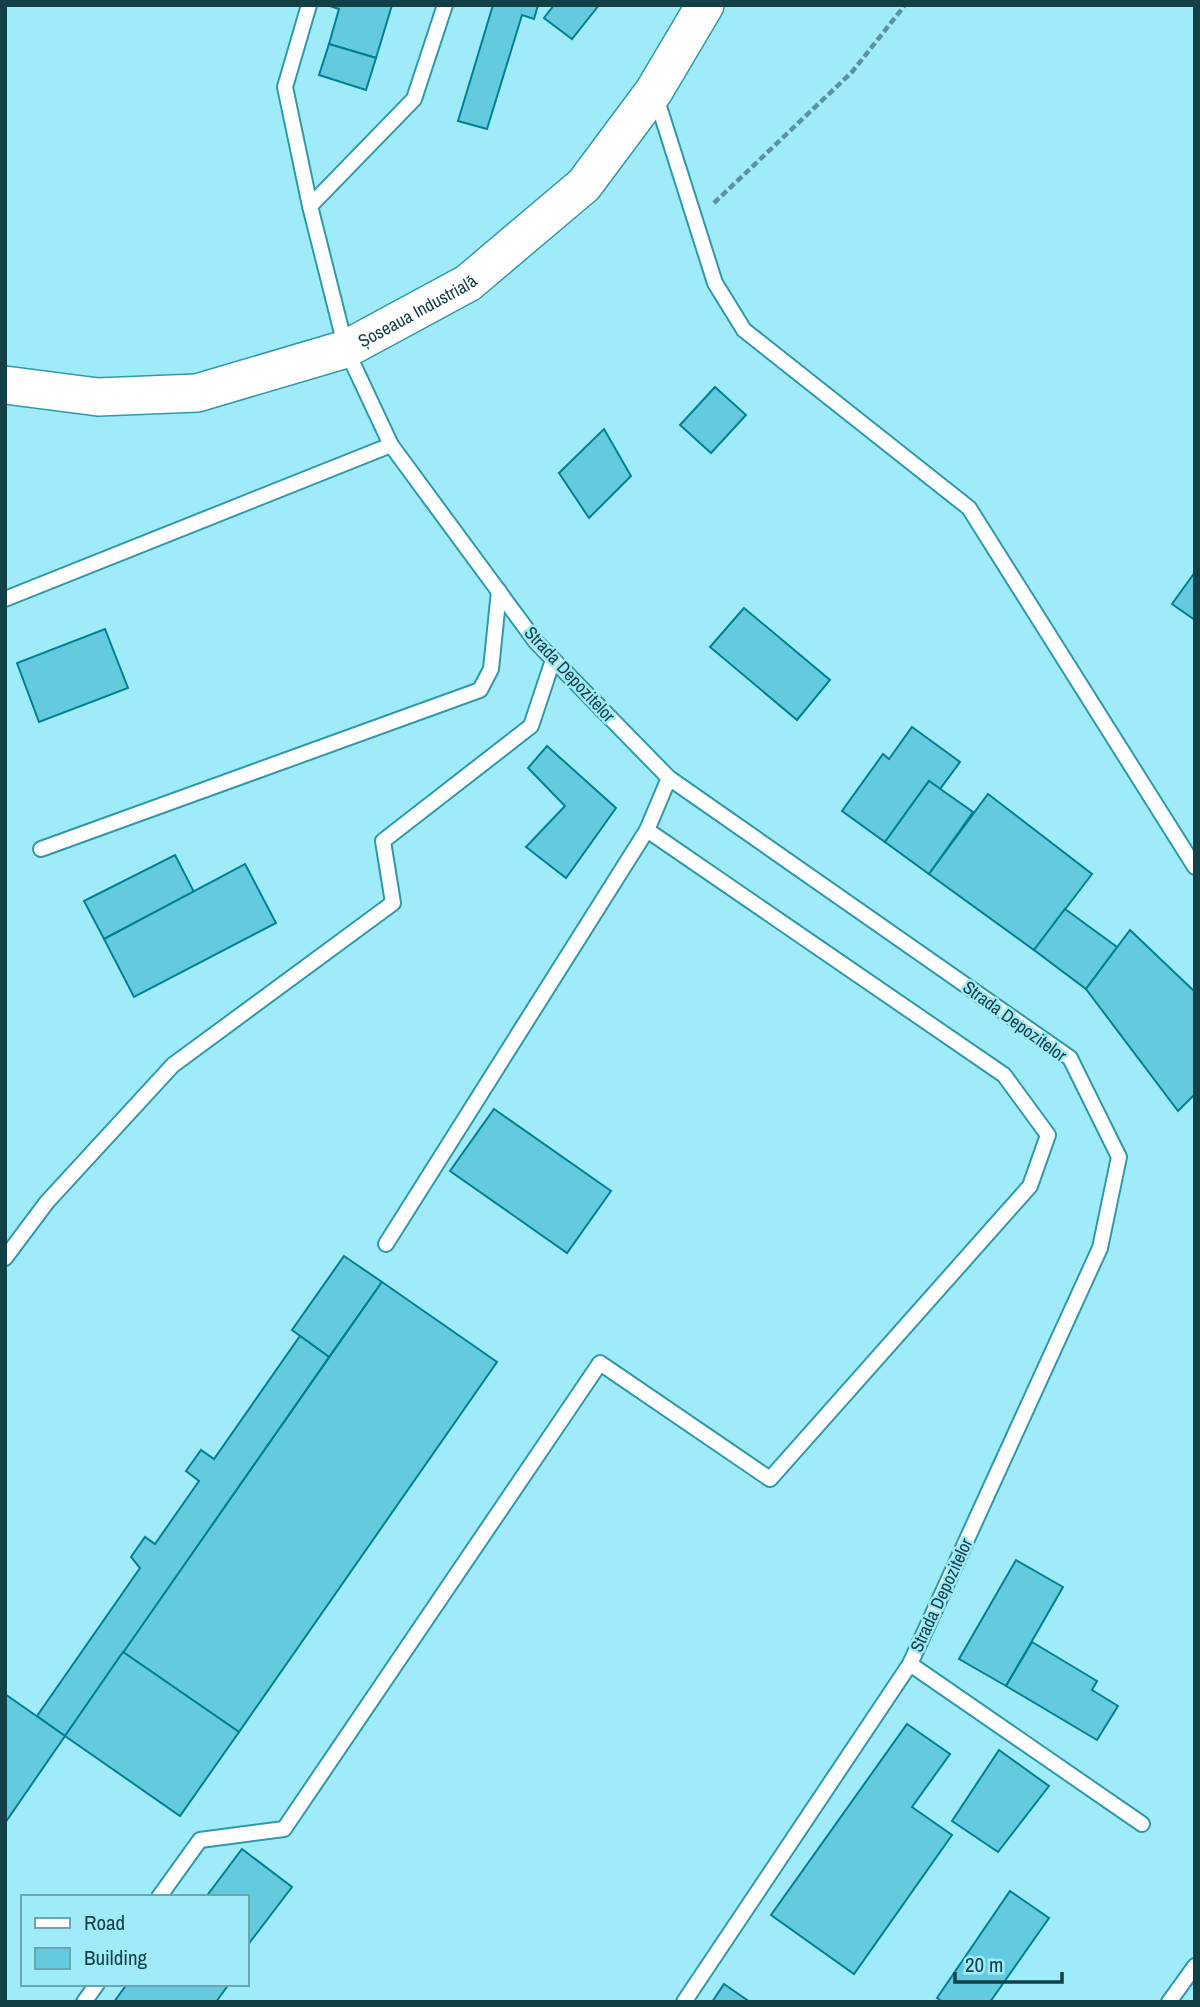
<svg xmlns="http://www.w3.org/2000/svg" width="1200" height="2007" font-family="'Archivo Narrow',sans-serif">
	<rect width="100%" height="100%" fill="#9febfa"/>
	<g fill="#64cbdf" stroke="#008193" stroke-width="2">
		<polygon points="327,5 392,5 376,58 329,44 339,9"/>
		<polygon points="493,5 538,5 534,19 522,15 487,129 458,121"/>
		<polygon points="554,5 599,5 572,39 544,18"/>
		<polygon points="329,44 376,58 366,90 319,75"/>
		<polygon points="715,387 746,415 711,453 680,425"/>
		<polygon points="604,429 631,476 589,518 559,473"/>
		<polygon points="1195,572 1195,620 1172,604"/>
		<polygon points="744,608 830,680 797,720 710,647"/>
		<polygon points="105,629 128,688 39,722 17,663"/>
		<polygon points="912,727 960,762 940,789 929,781 885,842 842,811 883,754 889,759"/>
		<polygon points="547,746 616,808 566,878 526,847 565,806 528,768"/>
		<polygon points="929,781 973,812 929,874 885,842"/>
		<polygon points="988,794 1092,874 1034,950 929,874"/>
		<polygon points="175,855 194,892 104,939 84,901"/>
		<polygon points="245,864 276,923 134,997 104,939"/>
		<polygon points="1065,909 1117,947 1086,989 1034,950"/>
		<polygon points="1130,930 1195,992 1195,1094 1178,1111 1086,989"/>
		<polygon points="494,1109 611,1191 567,1253 450,1171"/>
		<polygon points="344,1256 382,1282 329,1357 292,1330"/>
		<polygon points="382,1282 497,1362 239,1732 123,1652"/>
		<polygon points="300,1336 329,1357 65,1736 37,1716 140,1568 131,1557 145,1537 155,1544 199,1481 186,1471 201,1450 214,1459"/>
		<polygon points="1016,1560 1063,1587 1006,1686 959,1659"/>
		<polygon points="1032,1642 1097,1681 1092,1690 1118,1706 1097,1740 1006,1686"/>
		<polygon points="123,1652 239,1732 180,1816 65,1736"/>
		<polygon points="5,1694 65,1736 5,1823"/>
		<polygon points="907,1724 950,1754 912,1807 952,1835 854,1974 771,1915"/>
		<polygon points="999,1750 1049,1786 998,1852 952,1821"/>
		<polygon points="242,1849 292,1887 247,1946 247,1897 206,1897"/>
		<polygon points="1010,1891 1049,1918 990,2002 943,2002 937,1998"/>
		<polygon points="127,1984 229,1984 216,2002 114,2002"/>
		<polygon points="724,1984 750,2002 712,2002"/>
	</g>
	<g fill="none" stroke-linecap="round" stroke-linejoin="round">
		<g stroke="#2f99ac" stroke-width="18">
			<g id="service">
				<polyline points="309,5 285,87 310,206"/>
				<polyline points="445,5 414,99 310,206 346,349 391,445 536,642 669,778 1070,1058 1119,1157 1100,1248 910,1664 684,2002"/>
				<polyline points="656,97 715,283 744,330 969,508 1195,867"/>
				<polyline points="5,599 391,445"/>
				<polyline points="41,849 480,690 491,669 499,591"/>
				<polyline points="386,1244 647,830"/>
				<polyline points="5,1258 47,1202 173,1065 393,903 383,841 531,726 553,660"/>
				<polyline points="910,1664 1142,1824"/>
				<polyline points="159,1897 200,1840 284,1829 600,1363 770,1479 1030,1186 1048,1135 1004,1075 647,830 669,778"/>
				<polyline points="84,2002 97,1984"/>
				<polyline points="1169,2002 1195,1966"/>
			</g>
		</g>
		<g stroke="#2f99ac" stroke-width="40">
			<g id="tertiary">
				<path id="s1" d="M5,385L98,397L197,393L346,349L468,283L584,185L654,91L705,5"/>
			</g>
		</g>
		<polyline stroke="#5894a0" stroke-width="4.5" stroke-dasharray="7 3.5" stroke-linecap="butt" points="714,203 852,72 905,5"/>
		<use href="#service" stroke="#fff" stroke-width="14"/>
		<use href="#tertiary" stroke="#fff" stroke-width="37"/>
	</g>
	<g text-anchor="middle" dominant-baseline="central" stroke-width="5" stroke-linejoin="round" paint-order="stroke">
		<g font-size="18" fill="#133f47" stroke="#9febfa">
			<text stroke="none"><textPath href="#s1" startOffset="429">Șoseaua Industrială</textPath></text>
			<text transform="translate(570 674) rotate(47)">Strada Depozitelor</text>
			<text transform="translate(1015 1021) rotate(36)">Strada Depozitelor</text>
			<text transform="translate(941 1595) rotate(-65)">Strada Depozitelor</text>
		</g>
	</g>
	<rect width="1200" height="2007" fill="none" stroke="#133f47" stroke-width="14"/>
	<rect x="21" y="1895" width="228" height="91" fill="#9febfa" stroke="#67a6b2" stroke-width="2"/>
	<rect x="35" y="1918" width="35" height="10" fill="#ffffff" stroke="#67a6b2" stroke-width="2"/>
	<text x="84" y="1930" font-size="21" fill="#133f47">Road</text>
	<rect x="35" y="1948" width="35" height="21" fill="#64cbdf" stroke="#67a6b2" stroke-width="2"/>
	<text x="84" y="1965" font-size="21" fill="#133f47">Building</text>
	<path d="M955 1972v10h107v-10" fill="none" stroke="#133f47" stroke-width="3.5"/>
	<text x="965" y="1972" font-size="21" fill="#133f47" stroke="#9febfa" stroke-width="5" paint-order="stroke">20 m</text>
</svg>
